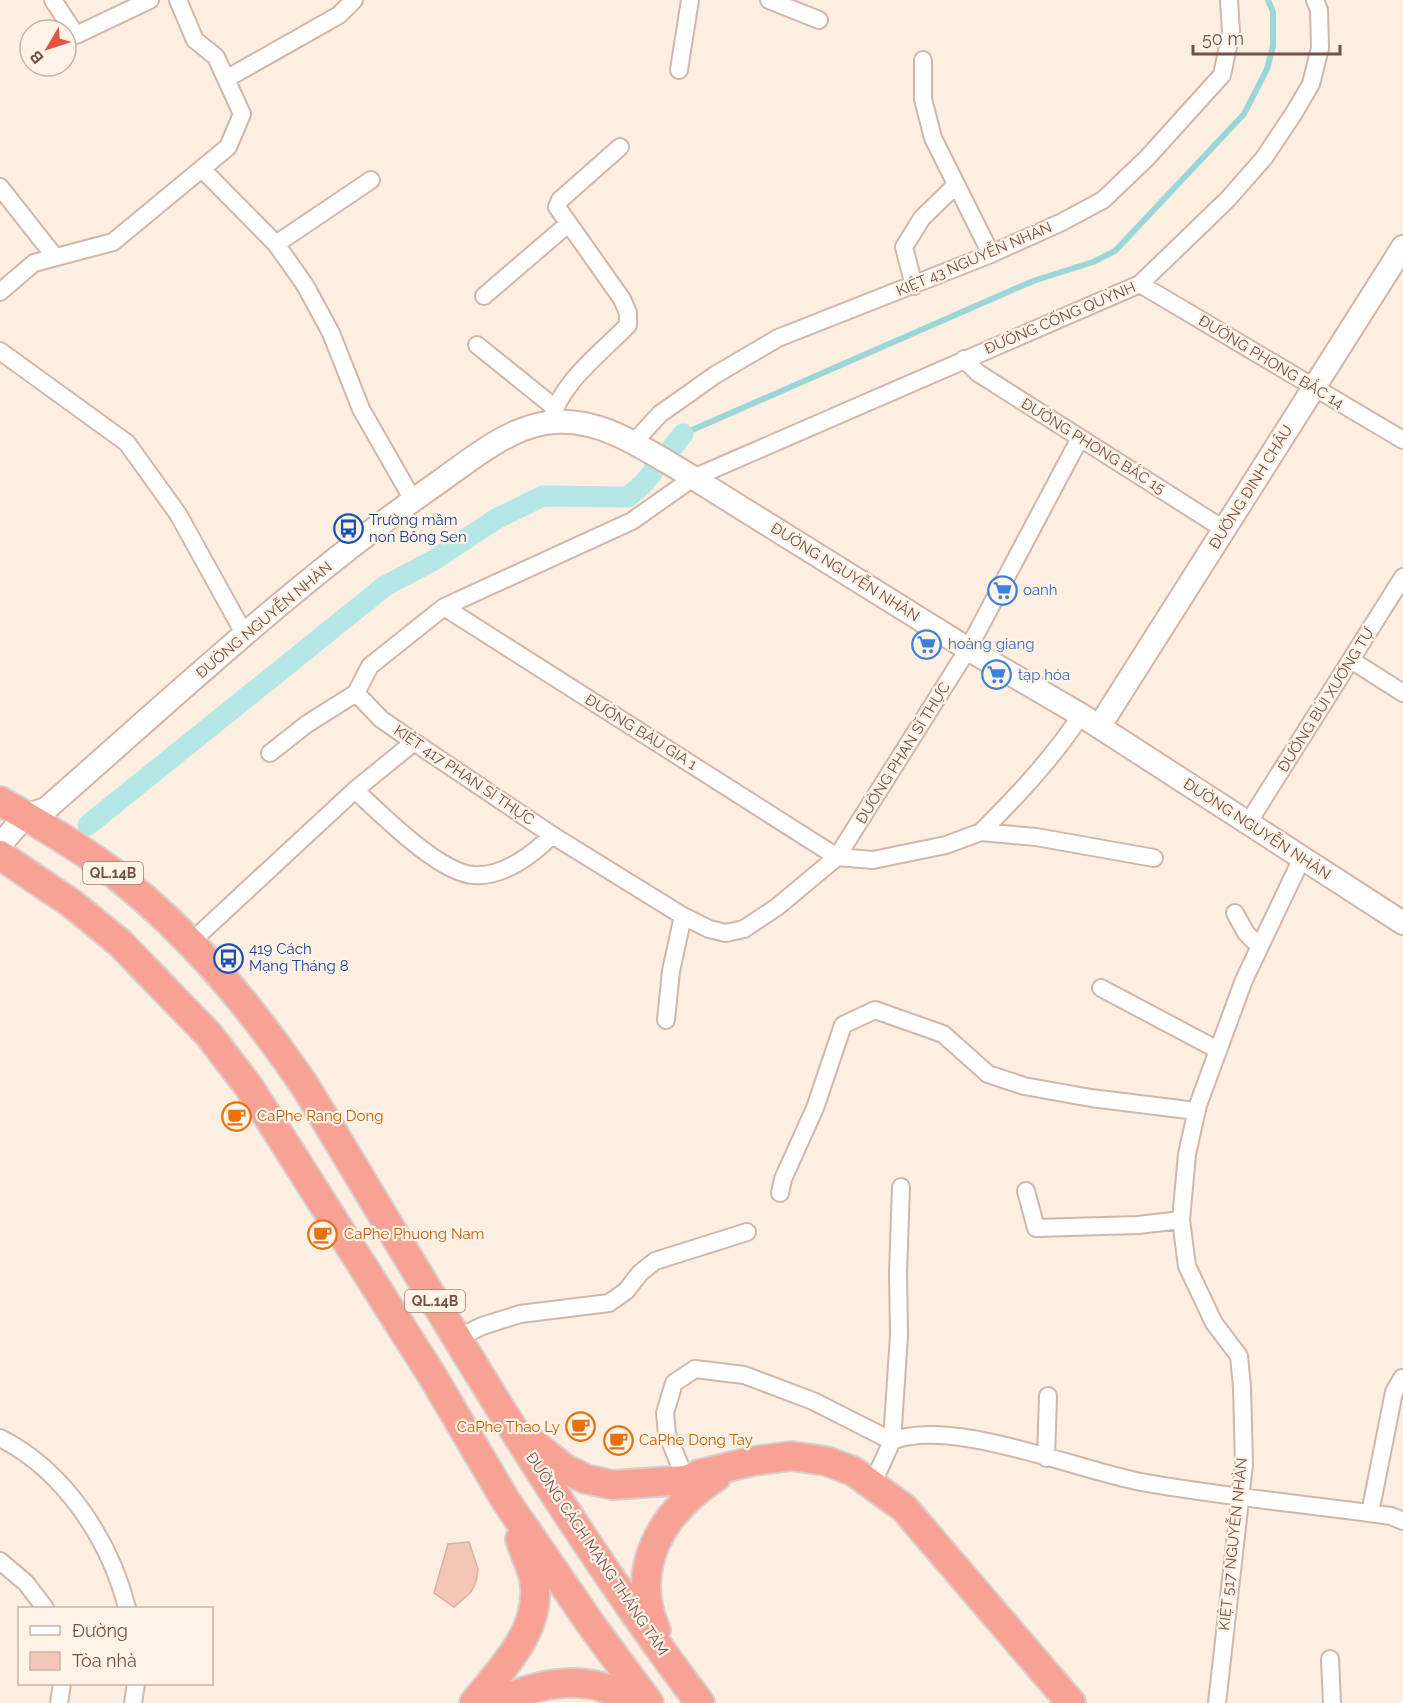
<svg xmlns="http://www.w3.org/2000/svg" width="1403" height="1703" viewBox="0 0 1403 1703" font-family="Raleway,sans-serif">
<style>
.lines{fill:none;stroke-linecap:round;stroke-linejoin:round}
.stream{stroke:#9bd7d8;stroke-width:6}
.canal{stroke:#b5e6e6;stroke-width:21}
.building{fill:#f2c7b8;stroke:#e5ab98;stroke-width:1.5}
.street-casing{stroke:#d0b6ab;stroke-width:20}
.secondary-casing{stroke:#d3b5a7;stroke-width:26}
.highway-casing{stroke:#d8cecb;stroke-width:32}
.street{stroke:#fff;stroke-width:16}
.secondary{stroke:#fff;stroke-width:22}
.highway{stroke:#f8a296;stroke-width:28}
.labels{text-anchor:middle;stroke-width:4.5;stroke-linejoin:round;paint-order:stroke}
.shield{fill:#fff2e7;stroke:#9e8177;stroke-width:1.5}
.shield-label{font-size:14px;font-weight:bold;fill:#745147}
.street-label{font-size:15px;fill:#745147;stroke:#fff2e7}
.transit-label{font-size:15px;fill:#164399;stroke:#fff2e7;text-anchor:start}
.shop-label{font-size:15px;fill:#366cbe;stroke:#fff2e7;text-anchor:start}
.food-label{font-size:15px;fill:#c56008;stroke:#fff2e7;text-anchor:start}
</style>
<rect width="100%" height="100%" fill="#fceee1"/>
<g class="lines">
<path class="stream" d="M 683,434 L 1033,281 L 1093,262 L 1115,251 L 1244,114 L 1267,69 L 1273,46 L 1273,12 L 1268,0"/>
<path class="canal" d="M 88,825 L 385,586 L 434,560 L 496,519 L 543,496 L 628,497 L 643,484 L 683,434"/>
</g>
<path class="building" d="M 469,1542 L 478,1569 L 476,1582 L 471,1592 L 454,1607 L 434,1593 L 448,1544 Z"/>
<g class="lines">
<defs>
<path id="street" d="M 53,0 L 76,35 L 150,0
M 769,0 L 819,20
M 923,60 L 923,99 L 933,138 L 991,254
M 679,70 L 690,0
M 226,79 L 339,15 L 354,0
M 203,170 L 276,244 L 305,285 L 331,333 L 361,409 L 413,500
M 0,187 L 55,257
M 276,244 L 371,180
M 1140,284 L 1403,440
M 914,286 L 904,247 L 922,218 L 956,185
M 0,292 L 34,263 L 113,242 L 228,147 L 242,114 L 216,57 L 195,40 L 178,0
M 484,296 L 568,224
M 477,345 L 554,407
M 0,351 L 127,443 L 178,514 L 245,635
M 964,359 L 978,373 L 1225,530
M 550,422 C 562,381 599,355 628,325 L 628,313 L 622,299 L 557,207 L 560,200 L 620,147
M 634,442 L 660,414 L 715,375 L 778,338 L 991,254 L 1062,222 L 1103,200 L 1147,158 L 1222,75 L 1231,32 L 1229,0
M 444,607 L 837,857 L 873,860 L 946,845 L 981,832 L 1036,837 L 1154,858
M 1351,660 L 1403,693
M 356,693 L 370,666 L 444,607 L 632,521 L 693,478 L 1140,284 L 1228,199 L 1264,158 L 1294,113 L 1311,84 L 1320,48 L 1319,10 L 1315,0
M 356,693 L 381,719 L 414,742 L 552,835 L 683,916 L 709,929 L 726,933 L 744,929 L 777,907 L 837,857 L 968,649 L 1080,438
M 270,753 L 307,724 L 356,693
M 355,790 C 381,814 438,872 473,875 C 502,878 534,854 552,835
M 1248,823 L 1403,577
M 981,832 C 1018,795 1052,759 1081,715
M 1235,913 L 1246,933 L 1259,946
M 191,942 L 355,790 L 414,742
M 1101,988 L 1218,1050
M 666,1020 L 671,971 L 683,916
M 1026,1191 L 1036,1228 L 1138,1225 L 1181,1220
M 780,1193 L 783,1179 L 815,1108 L 843,1025 L 875,1010 L 943,1034 L 988,1074 L 1024,1086 L 1091,1098 L 1196,1111
M 458,1338 L 482,1326 L 520,1314 L 609,1303 L 626,1291 L 640,1273 L 655,1261 L 747,1232
M 0,1438 C 64,1470 110,1540 127,1608
M 892,1441 C 951,1417 1077,1470 1141,1482 C 1224,1497 1308,1504 1391,1516 L 1403,1521
M 1046,1458 L 1048,1396
M 686,1480 L 667,1434 L 665,1413 L 674,1383 L 695,1369 L 744,1375 L 813,1401 L 892,1441
M 873,1483 L 892,1441 L 899,1335 L 898,1273 L 901,1187
M 1370,1513 L 1394,1392 L 1402,1378
M 0,1561 L 26,1583 L 45,1608
M 1330,1659 L 1332,1703
M 59,1703 L 62,1684
M 133,1703 L 136,1684
M 1217,1703 L 1244,1465 L 1242,1387 L 1239,1356 L 1214,1323 L 1187,1266 L 1181,1220 L 1187,1154 L 1198,1105 L 1244,980 L 1302,858"/>
<path id="secondary" d="M 1099,727 L 1403,247
M 0,845 L 25,816 L 46,809 C 174,697 299,579 439,482 C 470,460 507,429 546,423 C 595,415 638,445 679,469 L 968,649 L 1081,715 L 1403,923"/>
<path id="highway" d="M 0,801 C 39,824 80,847 116,875 C 192,935 251,1007 305,1086 C 431,1294 553,1508 700,1703
M 0,855 L 71,903 L 120,943 L 209,1035 L 249,1087 L 433,1377 L 506,1501 L 592,1626 L 649,1703
M 533,1443 L 565,1469 L 586,1479 L 613,1485 L 686,1480 L 700,1474 L 753,1461 L 791,1456 L 826,1461 L 853,1471 L 904,1508 L 1071,1703
M 656,1630 C 628,1568 663,1511 716,1477
M 474,1703 C 502,1668 543,1629 534,1579 C 531,1566 524,1552 520,1539
M 496,1703 C 541,1681 592,1672 634,1703"/>
</defs>
<use href="#street" class="street-casing"/>
<use href="#secondary" class="secondary-casing"/>
<use href="#highway" class="highway-casing"/>
<use href="#street" class="street"/>
<use href="#secondary" class="secondary"/>
<use href="#highway" class="highway"/>
</g>
<defs>
<symbol id="bus-ring" viewBox="-11 -11 22 22"><circle r="9.5" fill="#fff2e7" stroke="#1a4fb4" stroke-width="1.5"/><path d="M-5-6H5V4H4V6H2V4H-2V6H-4V4H-5ZM-3.5-4V0h7V-4ZM-3.5 1.2v1.5H-2V1.2ZM2 1.2v1.5H3.5V1.2Z" fill="#1a4fb4"/></symbol>
<symbol id="supermarket-ring" viewBox="-11 -11 22 22"><circle r="9.5" fill="#fff2e7" stroke="#3f7fe0" stroke-width="1.5"/><path d="M-6-5.5h2.5l.6 2H6L4.5 2H-2.5L-4.4-4H-6ZM-1.5 3.2a1.3 1.3 0 1 0 .1 0ZM3 3.2a1.3 1.3 0 1 0 .1 0Z" fill="#3f7fe0"/></symbol>
<symbol id="cafe-ring" viewBox="-11 -11 22 22"><circle r="9.5" fill="#fff2e7" stroke="#e8710a" stroke-width="1.5"/><path d="M-5.5-4.5H6V0H3Q3 3.5 0 3.5H-2.5Q-5.5 3.5-5.5 0ZM3-3.2v2h1.7v-2ZM-6 4.5H4V6H-6Z" fill="#e8710a"/></symbol>
</defs>
<g fill-rule="evenodd">
<use href="#bus-ring" x="332" y="512" width="33" height="33"/>
<use href="#supermarket-ring" x="986" y="574" width="33" height="33"/>
<use href="#supermarket-ring" x="910" y="628" width="33" height="33"/>
<use href="#supermarket-ring" x="980" y="658" width="33" height="33"/>
<use href="#bus-ring" x="212" y="942" width="33" height="33"/>
<use href="#cafe-ring" x="220" y="1100" width="33" height="33"/>
<use href="#cafe-ring" x="306" y="1218" width="33" height="33"/>
<use href="#cafe-ring" x="564" y="1410" width="33" height="33"/>
<use href="#cafe-ring" x="602" y="1424" width="33" height="33"/>
</g>
<g class="labels">
<g class="shield">
<rect x="83" y="862" width="60" height="22" rx="4.5"/>
<rect x="405" y="1290" width="60" height="22" rx="4.5"/>
</g>
<g class="shield-label">
<text x="113" y="878">QL.14B</text>
<text x="435" y="1306">QL.14B</text>
</g>
<g class="street-label">
<text transform="translate(974 259) rotate(-23)" y="5">KIỆT 43 NGUYỄN NHÀN</text>
<text transform="translate(1060 318) rotate(-23)" y="5">ĐƯỜNG CỐNG QUỲNH</text>
<text transform="translate(1271 362) rotate(31)" y="5">ĐƯỜNG PHONG BẮC 14</text>
<text transform="translate(1093 446) rotate(32)" y="5">ĐƯỜNG PHONG BẮC 15</text>
<text transform="translate(1251 487) rotate(-58)" y="5">ĐƯỜNG ĐINH CHÂU</text>
<text transform="translate(845 572) rotate(32)" y="5">ĐƯỜNG NGUYỄN NHÀN</text>
<text transform="translate(264 620) rotate(-40)" y="5">ĐƯỜNG NGUYỄN NHÀN</text>
<text transform="translate(1326 700) rotate(-58)" y="5">ĐƯỜNG BÙI XƯƠNG TỰ</text>
<text transform="translate(641 732) rotate(32)" y="5">ĐƯỜNG BÀU GIA 1</text>
<text transform="translate(903 753) rotate(-58)" y="5">ĐƯỜNG PHAN SĨ THỰC</text>
<text transform="translate(464 775) rotate(34)" y="5">KIỆT 417 PHAN SĨ THỰC</text>
<text transform="translate(1257 829) rotate(33)" y="5">ĐƯỜNG NGUYỄN NHÀN</text>
<text transform="translate(1233 1544) rotate(-84)" y="5">KIỆT 517 NGUYỄN NHÀN</text>
<text transform="translate(597 1554) rotate(56)" y="5">ĐƯỜNG CÁCH MẠNG THÁNG TÁM</text>
</g>
<g class="transit-label">
<text x="369" y="525">Trường mầm<tspan x="369" dy="17">non Bông Sen</tspan></text>
<text x="249" y="954">419 Cách<tspan x="249" dy="17">Mạng Tháng 8</tspan></text>
</g>
<g class="shop-label">
<text x="1023" y="595">oanh</text>
<text x="948" y="649">hoàng giang</text>
<text x="1018" y="680">tạp hóa</text>
</g>
<g class="food-label">
<text x="257" y="1121">CaPhe Rang Dong</text>
<text x="344" y="1239">CaPhe Phuong Nam</text>
<text x="560" y="1432" text-anchor="end">CaPhe Thao Ly</text>
<text x="639" y="1445">CaPhe Dong Tay</text>
</g>
</g>
<rect x="18" y="1607" width="195" height="78" fill="#fff2e7" stroke="#c7b2a7" stroke-width="1.5"/>
<rect x="30" y="1626" width="30" height="9" fill="#ffffff" stroke="#c7b2a7" stroke-width="1.5"/>
<text x="72" y="1637" font-size="18" fill="#745147">Đường</text>
<rect x="30" y="1652" width="30" height="18" fill="#f2c7b8" stroke="#c7b2a7" stroke-width="1.5"/>
<text x="72" y="1667" font-size="18" fill="#745147">Tòa nhà</text>
<g transform="translate(48 48) rotate(231)"><circle r="28" fill="#fff2e7" stroke="#c7b2a7" stroke-width="1.5"/>
<path d="M0-4.5L10 22L0 15L-10 22Z" fill="#e95143"/>
<text y="-9" font-size="16" font-weight="bold" text-anchor="middle" fill="#745147">B</text>
</g>
<path d="M1193 45v9h147v-9" fill="none" stroke="#745147" stroke-width="3"/>
<text x="1202" y="45" font-size="18" fill="#745147" stroke="#fff2e7" stroke-width="4.5" paint-order="stroke">50 m</text>
</svg>
